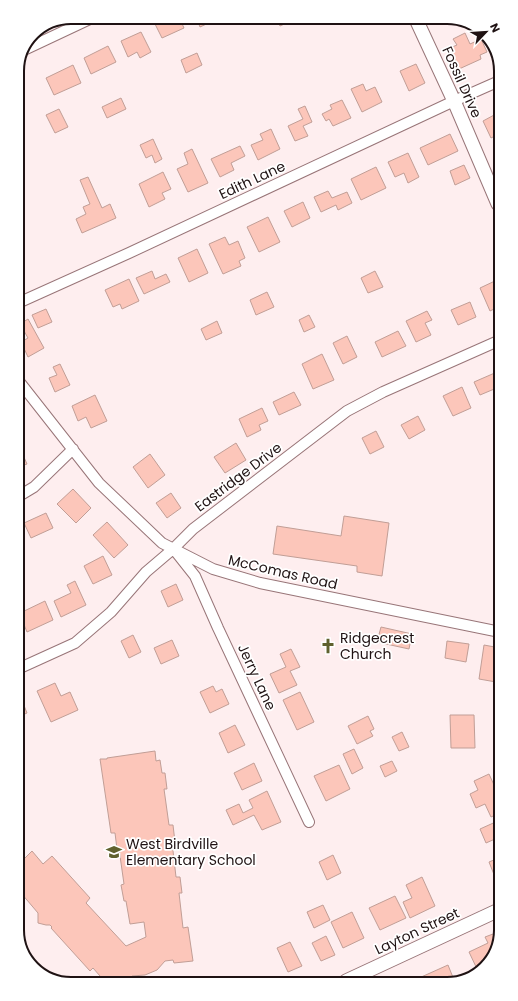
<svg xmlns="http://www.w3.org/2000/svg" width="518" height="1001" viewBox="0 0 518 1001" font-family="Poppins,sans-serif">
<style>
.building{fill:#fcc6ba;stroke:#c19e96}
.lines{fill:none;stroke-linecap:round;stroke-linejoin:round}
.minor-casing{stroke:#987578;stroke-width:12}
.tertiary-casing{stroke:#987578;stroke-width:15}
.minor{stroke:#fff;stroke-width:10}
.tertiary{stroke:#fff;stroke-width:13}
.labels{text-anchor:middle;stroke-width:3.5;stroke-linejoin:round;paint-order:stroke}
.street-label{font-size:14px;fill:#1f1213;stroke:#fff}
.poi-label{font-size:14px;fill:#1f1213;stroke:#fff;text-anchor:start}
.rim{fill:none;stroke:#1f1213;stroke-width:2}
</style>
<rect width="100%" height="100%" fill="#feeeef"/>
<path class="building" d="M 170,17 L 179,17 L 184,28 L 162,38 L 155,24 Z
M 196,17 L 214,17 L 215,20 L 200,27 Z
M 276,17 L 300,17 L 280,26 Z
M 141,32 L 151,52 L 140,58 L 137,52 L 128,57 L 121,41 Z
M 465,33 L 470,44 L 481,39 L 487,52 L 480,55 L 481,59 L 459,69 L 450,48 L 457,45 L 453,39 Z
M 108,46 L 116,62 L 91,74 L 84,58 Z
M 197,53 L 202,65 L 186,73 L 181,60 Z
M 416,64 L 425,83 L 409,91 L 400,71 Z
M 73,65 L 81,83 L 54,95 L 46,78 Z
M 363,84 L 366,91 L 375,87 L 382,102 L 362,112 L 351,89 Z
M 121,98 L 126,109 L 107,118 L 102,107 Z
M 342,100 L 351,118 L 333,126 L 329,119 L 326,121 L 322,114 L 332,109 L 330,105 Z
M 305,106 L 312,122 L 303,126 L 308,136 L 295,141 L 288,126 L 303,119 L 298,109 Z
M 59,109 L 68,127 L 55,133 L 46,115 Z
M 496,114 L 497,116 L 497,135 L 491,138 L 483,121 Z
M 271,129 L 280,149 L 258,160 L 251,145 L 263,140 L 260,134 Z
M 450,134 L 458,151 L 428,165 L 420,148 Z
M 153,139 L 162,159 L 155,163 L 152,155 L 146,158 L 140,145 Z
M 240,146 L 245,156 L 231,163 L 234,170 L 220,177 L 211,159 Z
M 192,149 L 208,183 L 188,192 L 177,169 L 188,164 L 184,153 Z
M 408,153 L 419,177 L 408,183 L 404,173 L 395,177 L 388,162 Z
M 464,165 L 470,178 L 455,185 L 450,171 Z
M 376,167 L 386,188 L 361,200 L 351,179 Z
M 163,172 L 171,189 L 162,193 L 165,199 L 149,207 L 139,184 Z
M 88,177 L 102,208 L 110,204 L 116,218 L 82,233 L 76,219 L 86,214 L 83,207 L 90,204 L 80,180 Z
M 328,191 L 332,198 L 347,192 L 352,203 L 338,210 L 336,205 L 321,212 L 314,197 Z
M 303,202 L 310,218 L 292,227 L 284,211 Z
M 268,217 L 280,242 L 259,252 L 247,227 Z
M 225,237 L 229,245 L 238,241 L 245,258 L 239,261 L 241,266 L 223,274 L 209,244 Z
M 197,249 L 208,273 L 189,282 L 178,258 Z
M 152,271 L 155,279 L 166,274 L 170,282 L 144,294 L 136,278 Z
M 375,271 L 383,287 L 368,293 L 361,278 Z
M 129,279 L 139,301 L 122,309 L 120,304 L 113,307 L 105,290 Z
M 497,280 L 498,307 L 490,311 L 480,288 Z
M 267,292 L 274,307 L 256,315 L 250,300 Z
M 470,302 L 476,317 L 458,325 L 451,310 Z
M 46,309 L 52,322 L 38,328 L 32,315 Z
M 427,311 L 432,320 L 425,323 L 431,335 L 416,342 L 406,321 Z
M 309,315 L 315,327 L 304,332 L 299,320 Z
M 28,319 L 44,348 L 28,357 L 21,342 L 28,338 L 20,324 Z
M 217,321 L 222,333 L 206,340 L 201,329 Z
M 398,331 L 406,346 L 382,357 L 375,342 Z
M 347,336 L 357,357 L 343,364 L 333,343 Z
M 322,354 L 334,380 L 313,389 L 302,364 Z
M 60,364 L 70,385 L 55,392 L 49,378 L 57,375 L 53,367 Z
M 497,372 L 498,375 L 499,387 L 480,395 L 474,382 Z
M 462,387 L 471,408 L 453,416 L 443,396 Z
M 294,392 L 301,405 L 279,415 L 273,402 Z
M 95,395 L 107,421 L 91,428 L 86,417 L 78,421 L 72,406 Z
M 262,408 L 268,421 L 259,425 L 261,430 L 247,437 L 239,419 Z
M 418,416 L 425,430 L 409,439 L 401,425 Z
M 376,431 L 384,447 L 370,454 L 362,438 Z
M 236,443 L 246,460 L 225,473 L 214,457 Z
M 19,446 L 27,464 L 19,467 Z
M 150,454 L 165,475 L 148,488 L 133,467 Z
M 73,489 L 91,508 L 76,523 L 57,504 Z
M 171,493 L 181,508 L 167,518 L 156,503 Z
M 46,513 L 53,528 L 31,538 L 24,523 Z
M 344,516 L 389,523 L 382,576 L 357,572 L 357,566 L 273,554 L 277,526 L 341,536 Z
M 107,522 L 128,545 L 114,558 L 93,535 Z
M 103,556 L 112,575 L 93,584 L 84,566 Z
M 75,581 L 86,605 L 61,617 L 54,601 L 71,593 L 67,585 Z
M 176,584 L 183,600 L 168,607 L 161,591 Z
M 45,601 L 53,620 L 27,632 L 20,615 L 20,613 Z
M 381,627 L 412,634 L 409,649 L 377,642 Z
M 133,635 L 141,652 L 129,658 L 121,641 Z
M 172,640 L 179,656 L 161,664 L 154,648 Z
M 447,641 L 469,644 L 466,662 L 445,658 Z
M 484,645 L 500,648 L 500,656 L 496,682 L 479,679 Z
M 291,649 L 300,667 L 290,671 L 297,685 L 279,693 L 270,674 L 286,667 L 280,654 Z
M 55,683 L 61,696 L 70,692 L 78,710 L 51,722 L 37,691 Z
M 213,686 L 216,692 L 222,689 L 229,704 L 210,713 L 200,692 Z
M 300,692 L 314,722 L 297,730 L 283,700 Z
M 21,698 L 27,713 L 20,716 L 20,699 Z
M 450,715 L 474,715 L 475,748 L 451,748 Z
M 368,716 L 374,729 L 370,731 L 373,736 L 357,744 L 348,726 Z
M 235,725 L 245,745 L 228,753 L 219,733 Z
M 402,732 L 409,747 L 399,751 L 392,737 Z
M 354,749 L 363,768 L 352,774 L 343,754 Z
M 155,751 L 156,761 L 160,760 L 162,773 L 165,773 L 167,789 L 164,789 L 169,825 L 173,825 L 175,842 L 172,842 L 176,877 L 180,877 L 182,893 L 179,893 L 183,928 L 188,927 L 193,961 L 174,963 L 173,960 L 165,961 L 157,970 L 145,975 L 132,976 L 126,983 L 127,983 L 100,984 L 96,980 L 100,976 L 93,968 L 90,971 L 51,928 L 52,927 L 50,925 L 46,925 L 38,923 L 38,913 L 21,893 L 21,862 L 32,851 L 43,864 L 52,856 L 90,898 L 86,903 L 126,946 L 146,937 L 144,922 L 130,924 L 126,901 L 124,901 L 121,885 L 124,884 L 119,849 L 117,849 L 115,833 L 111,833 L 100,759 L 107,759 L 107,758 Z
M 392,761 L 397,771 L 385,777 L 380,766 Z
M 254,763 L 262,781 L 242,790 L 234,773 Z
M 339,765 L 350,789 L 326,801 L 314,776 Z
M 489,774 L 500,798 L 500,813 L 491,817 L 485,804 L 476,808 L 470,794 L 478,790 L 474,781 Z
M 267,791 L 281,822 L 262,830 L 254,815 L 233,825 L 226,810 L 239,804 L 243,813 L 253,808 L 249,800 Z
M 500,820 L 501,845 L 498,846 L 495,839 L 486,843 L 480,829 Z
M 333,855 L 341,873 L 327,880 L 319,862 Z
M 501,857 L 501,874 L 495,877 L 489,862 Z
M 422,877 L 435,906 L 410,918 L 403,902 L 412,898 L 406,885 Z
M 395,896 L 406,918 L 380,930 L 369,908 Z
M 323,905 L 330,920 L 314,928 L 307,912 Z
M 352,912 L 364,938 L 343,948 L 331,922 Z
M 493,934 L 497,943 L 492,960 L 478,971 L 469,952 L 488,943 L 485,937 Z
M 326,936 L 335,955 L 321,961 L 312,943 Z
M 290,942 L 302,966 L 288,972 L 277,948 Z
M 448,965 L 454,980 L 420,980 L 419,978 Z"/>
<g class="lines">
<defs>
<path id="minor" d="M 26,49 L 94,17
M 18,303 L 129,253 L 454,101 L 497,82
M 18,380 L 99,483 L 162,543 L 213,569 L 260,583 L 500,632
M 19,496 L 34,487 L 73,449
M 176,552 L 195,576 L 218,628 L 309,822
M 20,668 L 75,643 L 111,612 L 146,572 L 173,549 L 193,529 L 347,411 L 383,392 L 498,341"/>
<path id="tertiary" d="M 415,17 L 454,101 L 498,204
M 346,981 L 501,909"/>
</defs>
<use href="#minor" class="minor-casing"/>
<use href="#tertiary" class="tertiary-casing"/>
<use href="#minor" class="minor"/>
<use href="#tertiary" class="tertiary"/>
</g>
<defs>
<symbol id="church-bare" viewBox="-9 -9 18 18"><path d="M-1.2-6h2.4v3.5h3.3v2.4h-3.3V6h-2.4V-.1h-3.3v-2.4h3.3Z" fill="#5f612e" stroke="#fff" stroke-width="2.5" paint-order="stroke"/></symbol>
<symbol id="school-bare" viewBox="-9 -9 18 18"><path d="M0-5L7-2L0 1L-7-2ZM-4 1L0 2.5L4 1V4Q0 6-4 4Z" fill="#5f612e" stroke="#fff" stroke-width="2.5" paint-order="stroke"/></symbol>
</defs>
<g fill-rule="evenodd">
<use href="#church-bare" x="317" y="635" width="22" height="22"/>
<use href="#school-bare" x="103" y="841" width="22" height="22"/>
</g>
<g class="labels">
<g class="street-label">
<text transform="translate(462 82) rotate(66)" y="5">Fossil Drive</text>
<text transform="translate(252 180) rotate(-25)" y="5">Edith Lane</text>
<text transform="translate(238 477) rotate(-37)" y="5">Eastridge Drive</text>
<text transform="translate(283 572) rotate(13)" y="5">McComas Road</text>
<text transform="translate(257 677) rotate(65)" y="5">Jerry Lane</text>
<text transform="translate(417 931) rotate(-25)" y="5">Layton Street</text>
</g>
<g class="poi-label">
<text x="340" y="643">Ridgecrest<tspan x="340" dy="16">Church</tspan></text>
<text x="126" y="849">West Birdville<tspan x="126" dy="16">Elementary School</tspan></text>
</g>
</g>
<path d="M0 0H518V1001H0ZM71 24H447A47 47 0 0 1 494 71V930A47 47 0 0 1 447 977H71A47 47 0 0 1 24 930V71A47 47 0 0 1 71 24Z" fill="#fff" fill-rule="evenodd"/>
<path class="rim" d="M71 24H447A47 47 0 0 1 494 71V930A47 47 0 0 1 447 977H71A47 47 0 0 1 24 930V71A47 47 0 0 1 71 24Z"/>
<g transform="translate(486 32) rotate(65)" stroke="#ffffff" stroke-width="3" paint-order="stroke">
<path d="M0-3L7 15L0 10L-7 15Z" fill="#1f1213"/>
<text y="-6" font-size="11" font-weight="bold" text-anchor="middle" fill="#1f1213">N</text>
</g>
</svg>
